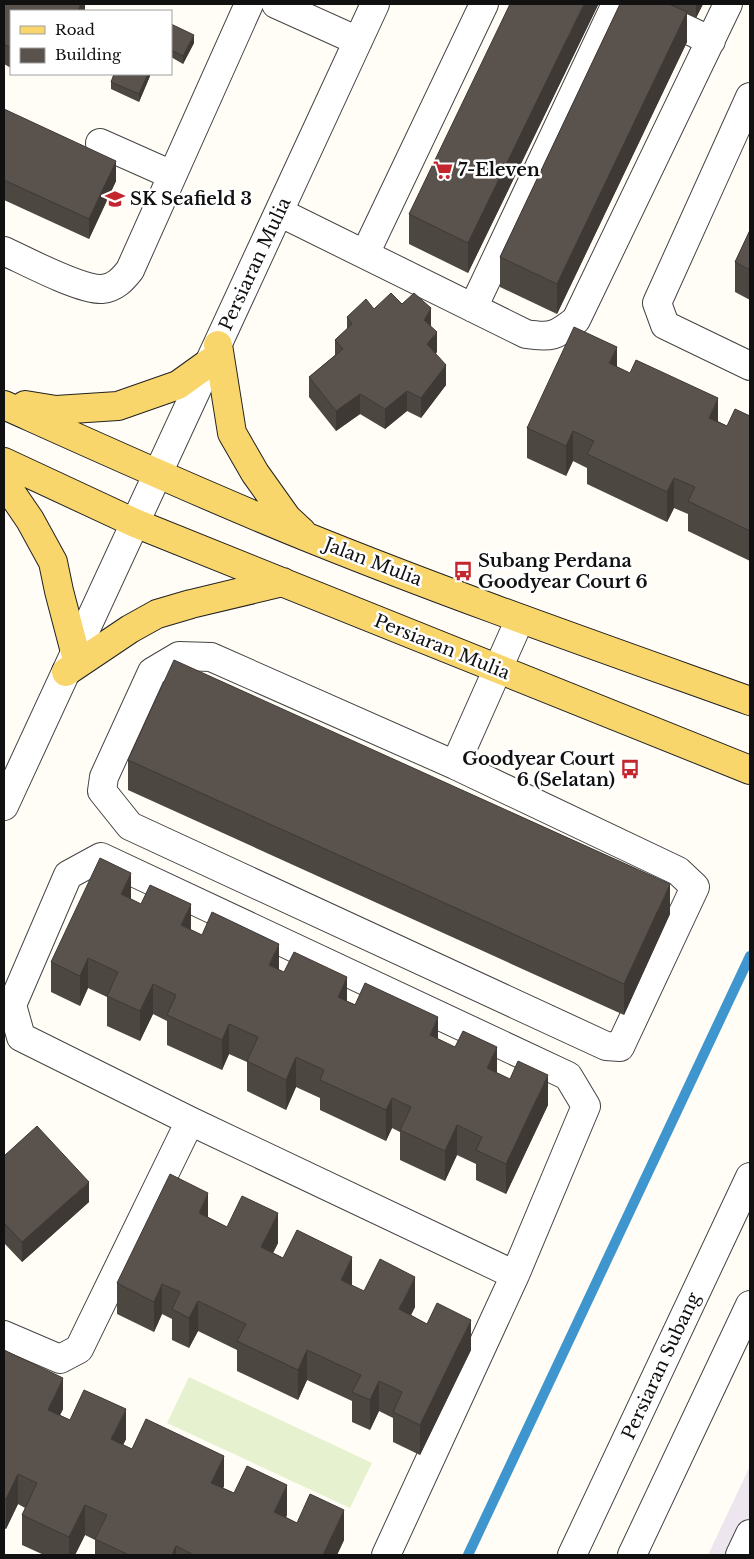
<svg xmlns="http://www.w3.org/2000/svg" width="754" height="1559" viewBox="0 0 754 1559" font-family="'Libre Baskerville',serif">
<style>
.industrial{fill:#eee6ef}
.pitch{fill:#e6f2cf}
.lines{fill:none;stroke-linecap:round;stroke-linejoin:round}
.stream{stroke:#3f96cf;stroke-width:10}
.minor-casing{stroke:#444;stroke-width:30}
.major-casing{stroke:#222;stroke-width:30}
.minor{stroke:#fff;stroke-width:28}
.major{stroke:#f9d66b;stroke-width:28}
.wall{fill:#4d4742}
.shaded-wall{fill:#3f3936}
.building{fill:#5a524d;stroke:#3f3936}
.labels{text-anchor:middle;stroke-width:5;stroke-linejoin:round;paint-order:stroke}
.poi-label{font-size:18px;font-weight:bold;fill:#111;stroke:#fff;text-anchor:start}
.street-label{font-size:18px;fill:#111;stroke:#fff}
</style>
<rect width="100%" height="100%" fill="#fffdf5"/>
<path class="industrial" d="M 750,1466 L 750,1555 L 708,1555 Z"/>
<path class="pitch" d="M 189,1377 L 372,1463 L 350,1508 L 167,1423 Z"/>
<g class="lines">
<path class="stream" d="M 468,1555 L 750,956"/>
<defs>
<path id="minor" d="M 276,4 L 358,41
M 653,13 L 711,41
M 750,97 L 657,303 L 665,325 L 750,366
M 100,143 L 172,175
M 279,212 L 526,334 C 551,338 556,336 576,320 L 728,4
M 4,251 C 26,261 80,290 102,289 C 115,288 123,279 130,270 L 249,4
M 365,254 L 484,4
M 473,308 L 616,4
M 179,656 L 211,657 L 455,765 L 678,871 L 695,887 L 620,1047 L 606,1046 L 130,826 L 102,791 L 104,777 L 152,672 Z
M 455,765 L 520,619
M 4,806 L 375,4
M 4,1335 L 60,1359 L 79,1349 L 190,1121
M 386,1555 L 515,1275 L 586,1106 L 568,1076 L 101,857 L 68,875 L 12,1005 L 21,1037 L 190,1121 L 515,1275
M 572,1555 L 750,1177
M 632,1555 L 750,1305
M 740,1555 L 750,1534"/>
<path id="major" d="M 218,345 L 232,433 L 255,473 L 287,518 L 302,532
M 4,405 C 104,450 205,496 307,537 C 453,596 602,648 750,701
M 25,405 L 56,410 L 118,406 L 178,385 L 210,362
M 4,462 L 135,523 L 750,770
M 4,482 L 30,520 L 53,562 L 59,591 L 75,652
M 66,672 L 130,629 L 157,614 L 191,604 L 283,582"/>
</defs>
<use href="#minor" class="minor-casing"/>
<use href="#major" class="major-casing"/>
<use href="#minor" class="minor"/>
<use href="#major" class="major"/>
</g>
<path class="wall" d="M 4,4 L 85,4 L 85,11 L 11,11 L 11,68 L 4,64 Z
M 598,4 L 598,5 L 468,273 L 409,244 L 409,214 Z
M 620,4 L 703,4 L 696,18 L 687,14 L 687,42 L 557,314 L 500,287 L 500,257 Z
M 171,24 L 194,43 L 183,64 L 171,57 Z
M 150,74 L 150,76 L 139,102 L 111,89 L 111,82 Z
M 4,109 L 116,181 L 89,239 L 4,200 Z
M 750,230 L 750,300 L 735,292 L 735,262 Z
M 402,304 L 431,326 L 437,352 L 435,354 L 446,385 L 421,418 L 407,411 L 385,429 L 360,414 L 336,431 L 309,397 L 309,377 L 335,355 L 335,340 L 347,329 L 347,317 L 374,309 Z
M 617,367 L 727,426 L 750,416 L 750,561 L 688,531 L 688,514 L 674,508 L 667,522 L 587,484 L 587,468 L 573,461 L 566,476 L 527,458 L 527,428 Z
M 128,760 L 670,914 L 624,1015 L 128,790 Z
M 131,899 L 191,930 L 347,1001 L 438,1039 L 497,1073 L 548,1105 L 506,1194 L 476,1180 L 476,1164 L 457,1155 L 445,1181 L 400,1160 L 400,1132 L 392,1128 L 386,1141 L 320,1110 L 320,1098 L 296,1087 L 286,1110 L 247,1091 L 247,1062 L 229,1054 L 222,1070 L 167,1045 L 167,1021 L 153,1014 L 140,1041 L 107,1026 L 107,997 L 88,988 L 80,1006 L 51,992 L 51,962 Z
M 4,1156 L 89,1202 L 22,1262 L 4,1243 Z
M 208,1217 L 227,1227 L 278,1243 L 273,1253 L 283,1258 L 364,1291 L 415,1307 L 411,1315 L 471,1350 L 420,1455 L 393,1442 L 393,1418 L 379,1411 L 370,1430 L 352,1422 L 352,1401 L 307,1380 L 298,1400 L 237,1371 L 237,1350 L 198,1331 L 189,1348 L 172,1340 L 172,1319 L 162,1314 L 154,1332 L 117,1314 L 117,1283 Z
M 4,1350 L 63,1409 L 60,1415 L 70,1420 L 126,1439 L 123,1445 L 132,1449 L 224,1486 L 223,1488 L 234,1493 L 287,1515 L 286,1517 L 297,1523 L 344,1540 L 337,1555 L 95,1555 L 95,1540 L 85,1535 L 75,1555 L 44,1555 L 22,1545 L 22,1515 L 25,1508 L 18,1504 L 6,1529 L 4,1528 Z"/>
<path class="shaded-wall" d="M 81,4 L 85,4 L 85,11 L 78,11 Z
M 584,4 L 598,4 L 598,5 L 468,273 L 468,243 Z
M 696,4 L 703,4 L 696,18 Z
M 687,12 L 687,42 L 557,314 L 557,284 Z
M 194,35 L 194,43 L 183,64 L 183,56 Z
M 148,74 L 150,74 L 150,76 L 139,102 L 139,94 Z
M 116,161 L 116,181 L 89,239 L 89,219 Z
M 431,308 L 431,328 L 424,320 Z
M 437,332 L 437,352 L 427,364 L 427,344 Z
M 617,347 L 617,377 L 609,363 Z
M 446,365 L 446,385 L 421,418 L 421,398 Z
M 407,391 L 407,411 L 385,429 L 385,409 Z
M 360,394 L 360,414 L 336,431 L 336,411 Z
M 718,398 L 718,428 L 709,418 Z
M 573,431 L 573,461 L 566,476 L 566,446 Z
M 674,478 L 674,508 L 667,522 L 667,492 Z
M 131,873 L 131,903 L 121,894 Z
M 670,884 L 670,914 L 624,1015 L 624,984 Z
M 191,904 L 191,934 L 181,925 Z
M 279,944 L 279,974 L 269,965 Z
M 88,958 L 88,988 L 80,1006 L 80,976 Z
M 347,977 L 347,1008 L 338,997 Z
M 153,984 L 153,1014 L 140,1041 L 140,1011 Z
M 438,1017 L 438,1047 L 430,1035 Z
M 229,1024 L 229,1054 L 222,1070 L 222,1040 Z
M 497,1047 L 497,1077 L 487,1068 Z
M 296,1057 L 296,1087 L 286,1110 L 286,1080 Z
M 548,1075 L 548,1105 L 506,1194 L 506,1164 Z
M 392,1098 L 392,1128 L 386,1141 L 386,1110 Z
M 457,1125 L 457,1155 L 445,1181 L 445,1151 Z
M 89,1182 L 89,1202 L 22,1262 L 22,1242 Z
M 208,1193 L 208,1223 L 199,1213 Z
M 278,1213 L 278,1243 L 261,1277 L 261,1247 Z
M 352,1257 L 352,1287 L 341,1280 Z
M 415,1277 L 415,1307 L 399,1339 L 399,1309 Z
M 162,1284 L 162,1314 L 154,1332 L 154,1302 Z
M 198,1301 L 198,1331 L 189,1348 L 189,1318 Z
M 471,1320 L 471,1350 L 420,1455 L 420,1425 Z
M 307,1350 L 307,1380 L 298,1400 L 298,1370 Z
M 63,1378 L 63,1409 L 48,1440 L 48,1410 Z
M 379,1381 L 379,1411 L 370,1430 L 370,1400 Z
M 126,1409 L 126,1439 L 111,1469 L 111,1439 Z
M 224,1456 L 224,1486 L 211,1513 L 211,1483 Z
M 18,1474 L 18,1504 L 6,1529 L 6,1499 Z
M 287,1485 L 287,1515 L 274,1542 L 274,1512 Z
M 85,1505 L 85,1535 L 75,1555 L 69,1555 L 69,1537 Z
M 344,1510 L 344,1540 L 337,1555 L 323,1555 Z
M 176,1546 L 176,1555 L 172,1555 Z"/>
<path class="building" d="M 4,4 L 81,4 L 78,11 L 11,11 L 11,48 L 4,44 Z
M 510,4 L 584,4 L 468,243 L 409,214 Z
M 620,4 L 669,4 L 687,12 L 557,284 L 500,257 Z
M 171,24 L 194,35 L 183,56 L 171,50 Z
M 114,74 L 148,74 L 139,94 L 111,82 Z
M 4,109 L 116,161 L 89,219 L 4,180 Z
M 750,230 L 750,270 L 735,262 Z
M 391,293 L 402,304 L 414,293 L 431,308 L 424,320 L 437,332 L 427,344 L 446,365 L 421,398 L 407,391 L 385,409 L 360,394 L 336,411 L 309,377 L 343,349 L 335,340 L 352,324 L 347,317 L 366,299 L 374,309 Z
M 574,327 L 617,347 L 609,363 L 630,373 L 636,360 L 718,398 L 709,418 L 727,426 L 735,409 L 750,416 L 750,531 L 688,501 L 695,487 L 674,478 L 667,492 L 587,454 L 594,441 L 573,431 L 566,446 L 527,428 Z
M 174,660 L 670,884 L 624,984 L 128,760 Z
M 100,858 L 131,873 L 121,894 L 141,904 L 150,885 L 191,904 L 181,925 L 202,935 L 212,912 L 279,944 L 269,965 L 284,972 L 294,952 L 347,977 L 338,997 L 355,1005 L 365,983 L 438,1017 L 430,1035 L 455,1047 L 463,1031 L 497,1047 L 487,1068 L 510,1079 L 518,1061 L 548,1075 L 506,1164 L 476,1150 L 482,1137 L 457,1125 L 445,1151 L 400,1130 L 411,1107 L 392,1098 L 386,1110 L 320,1080 L 324,1070 L 296,1057 L 286,1080 L 247,1061 L 258,1037 L 229,1024 L 222,1040 L 167,1015 L 176,995 L 153,984 L 140,1011 L 107,996 L 118,972 L 88,958 L 80,976 L 51,962 Z
M 37,1126 L 89,1182 L 22,1242 L 4,1223 L 4,1156 Z
M 170,1174 L 208,1193 L 199,1213 L 227,1227 L 242,1196 L 278,1213 L 261,1247 L 283,1258 L 297,1230 L 352,1257 L 341,1280 L 364,1291 L 380,1259 L 415,1277 L 399,1309 L 427,1324 L 437,1303 L 471,1320 L 420,1425 L 393,1412 L 402,1392 L 379,1381 L 370,1400 L 352,1392 L 361,1375 L 307,1350 L 298,1370 L 237,1341 L 246,1324 L 198,1301 L 189,1318 L 172,1309 L 180,1292 L 162,1284 L 154,1302 L 117,1283 Z
M 4,1350 L 63,1378 L 48,1410 L 70,1420 L 84,1390 L 126,1409 L 111,1439 L 132,1449 L 146,1419 L 224,1456 L 211,1483 L 234,1493 L 247,1466 L 287,1485 L 274,1512 L 297,1523 L 310,1494 L 344,1510 L 323,1555 L 194,1555 L 176,1546 L 172,1555 L 129,1555 L 95,1539 L 107,1515 L 85,1505 L 69,1537 L 22,1515 L 37,1483 L 18,1474 L 6,1499 L 4,1498 Z"/>
<defs>
<symbol id="supermarket-bare" viewBox="-9 -9 18 18"><path d="M-6-5.5h2.5l.6 2H6L4.5 2H-2.5L-4.4-4H-6ZM-1.5 3.2a1.3 1.3 0 1 0 .1 0ZM3 3.2a1.3 1.3 0 1 0 .1 0Z" fill="#c4262e" stroke="#fff" stroke-width="2.5" paint-order="stroke"/></symbol>
<symbol id="school-bare" viewBox="-9 -9 18 18"><path d="M0-5L7-2L0 1L-7-2ZM-4 1L0 2.5L4 1V4Q0 6-4 4Z" fill="#c4262e" stroke="#fff" stroke-width="2.5" paint-order="stroke"/></symbol>
<symbol id="bus-bare" viewBox="-9 -9 18 18"><path d="M-5-6H5V4H4V6H2V4H-2V6H-4V4H-5ZM-3.5-4V0h7V-4ZM-3.5 1.2v1.5H-2V1.2ZM2 1.2v1.5H3.5V1.2Z" fill="#c4262e" stroke="#fff" stroke-width="2.5" paint-order="stroke"/></symbol>
</defs>
<g fill-rule="evenodd">
<use href="#supermarket-bare" x="429" y="156" width="28" height="28"/>
<use href="#school-bare" x="101" y="185" width="28" height="28"/>
<use href="#bus-bare" x="449" y="557" width="28" height="28"/>
<use href="#bus-bare" x="616" y="755" width="28" height="28"/>
</g>
<g class="labels">
<g class="poi-label">
<text x="458" y="176">7-Eleven</text>
<text x="130" y="205">SK Seafield 3</text>
<text x="478" y="567">Subang Perdana<tspan x="478" dy="21">Goodyear Court 6</tspan></text>
<text x="615" y="765" text-anchor="end">Goodyear Court<tspan x="615" dy="21">6 (Selatan)</tspan></text>
</g>
<g class="street-label">
<text transform="translate(255 264) rotate(-65)" y="6">Persiaran Mulia</text>
<text transform="translate(373 562) rotate(21)" y="6">Jalan Mulia</text>
<text transform="translate(442 647) rotate(22)" y="6">Persiaran Mulia</text>
<text transform="translate(661 1366) rotate(-65)" y="6">Persiaran Subang</text>
</g>
</g>
<rect width="754" height="1559" fill="none" stroke="#111111" stroke-width="10"/>
<rect x="10" y="10" width="162" height="65" fill="#ffffff" stroke="#a0a0a0"/>
<rect x="20" y="26" width="25" height="8" fill="#f9d66b" stroke="#a0a0a0"/>
<text x="55" y="35" font-size="15" fill="#111111">Road</text>
<rect x="20" y="48" width="25" height="15" fill="#5a524d" stroke="#a0a0a0"/>
<text x="55" y="60" font-size="15" fill="#111111">Building</text>
</svg>
